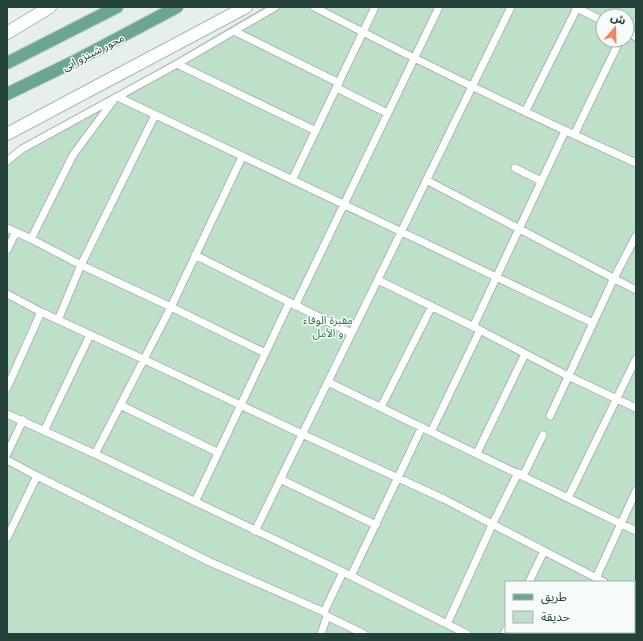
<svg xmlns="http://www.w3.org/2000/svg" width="643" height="641" viewBox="0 0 643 641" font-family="Inter,'Noto Sans Arabic',sans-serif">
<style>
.green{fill:#bfe0c8;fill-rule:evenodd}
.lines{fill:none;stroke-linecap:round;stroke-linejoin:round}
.lane-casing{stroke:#a8b8b2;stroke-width:9}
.secondary-casing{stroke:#a4bbb3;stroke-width:14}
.primary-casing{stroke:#c2cac8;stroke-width:14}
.lane{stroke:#fff;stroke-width:7}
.secondary{stroke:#fff;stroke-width:12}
.primary{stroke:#6aa596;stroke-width:12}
.labels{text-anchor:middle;stroke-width:3;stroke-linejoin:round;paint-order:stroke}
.street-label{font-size:11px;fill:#24423a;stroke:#f7fbf9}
.park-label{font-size:11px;fill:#2d7a4b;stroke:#f7fbf9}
</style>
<rect width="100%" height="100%" fill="#e6efeb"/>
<path class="green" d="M 264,7 L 636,7 L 636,634 L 7,634 L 7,159 ZM 603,16 L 627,16 L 627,40 L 603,40 ZM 506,582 L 634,582 L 634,632 L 506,632 Z"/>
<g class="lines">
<defs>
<path id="lane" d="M 314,7 C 420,62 527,114 636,163
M 575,7 L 603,21
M 234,31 L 339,83
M 627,32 L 636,37
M 177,64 L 316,131
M 337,88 L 387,113
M 118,97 L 593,323
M 525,112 L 577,8
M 574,135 L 620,40
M 7,161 L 22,149 L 177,64 L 275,7
M 515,168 L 541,181
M 292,180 L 375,7
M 426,180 L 636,290
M 7,228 L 31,239 L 81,265 L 171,307 L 265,353
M 31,239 L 73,155 L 113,101
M 7,250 L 16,232
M 195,255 L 351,333
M 378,280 L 480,330 L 568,376 L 636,408
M 7,294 L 41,312 L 143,359 L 302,434 L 444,499 L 604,582
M 295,306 L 439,7
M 58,320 L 81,265 L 155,115
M 473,327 L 565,131
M 328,382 L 636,531
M 7,388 L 41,312
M 120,405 L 217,452
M 381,407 L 432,306
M 7,414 L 95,454 L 343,572 L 467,634
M 550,416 L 614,278 L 636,236
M 44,431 L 90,335
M 431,432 L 480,330
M 477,453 L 525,354
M 7,454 L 23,420
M 95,454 L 171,307 L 242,157
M 7,460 L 37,476 L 7,538
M 37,476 L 210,562 L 324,612
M 523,476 L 543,435
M 280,479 L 376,525
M 568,498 L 636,359
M 195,502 L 289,303
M 255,531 L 511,7
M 351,576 L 422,427
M 596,578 L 636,491
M 529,582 L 544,551
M 634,596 L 636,597
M 327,616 L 364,634
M 447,624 L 493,523 L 518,473
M 321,634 L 327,616 L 324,612 L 343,572
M 504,634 L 506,630"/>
<path id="secondary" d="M 7,33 L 50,7
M 7,134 L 246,7"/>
<path id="primary" d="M 7,63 L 117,7
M 7,94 L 75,61 L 177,7"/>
</defs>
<use href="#lane" class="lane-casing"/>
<use href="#secondary" class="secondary-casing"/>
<use href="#primary" class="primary-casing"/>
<use href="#lane" class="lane"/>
<use href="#secondary" class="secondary"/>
<use href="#primary" class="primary"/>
</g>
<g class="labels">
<g class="street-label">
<text transform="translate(93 52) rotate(-27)" y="4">محور شينزو ابى</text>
</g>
<g class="park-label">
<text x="328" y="324">مقبرة الوفاء<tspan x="328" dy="13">و الأمل</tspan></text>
</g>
</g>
<rect width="643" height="641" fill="none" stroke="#24423a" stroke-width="16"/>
<rect x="505" y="581" width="130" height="52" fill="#f7fbf9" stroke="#a3b1ad"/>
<rect x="513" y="594" width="20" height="6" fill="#6aa596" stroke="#a3b1ad"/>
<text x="541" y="601" font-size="12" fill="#24423a">طريق</text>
<rect x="513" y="611" width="20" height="12" fill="#bfe0c8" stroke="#a3b1ad"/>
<text x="541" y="621" font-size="12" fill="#24423a">حديقة</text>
<g transform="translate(615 28) rotate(20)"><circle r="19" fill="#f7fbf9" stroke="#a3b1ad"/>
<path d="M0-3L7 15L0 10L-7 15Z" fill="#f4845f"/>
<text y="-6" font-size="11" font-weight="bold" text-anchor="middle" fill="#24423a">ش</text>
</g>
</svg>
